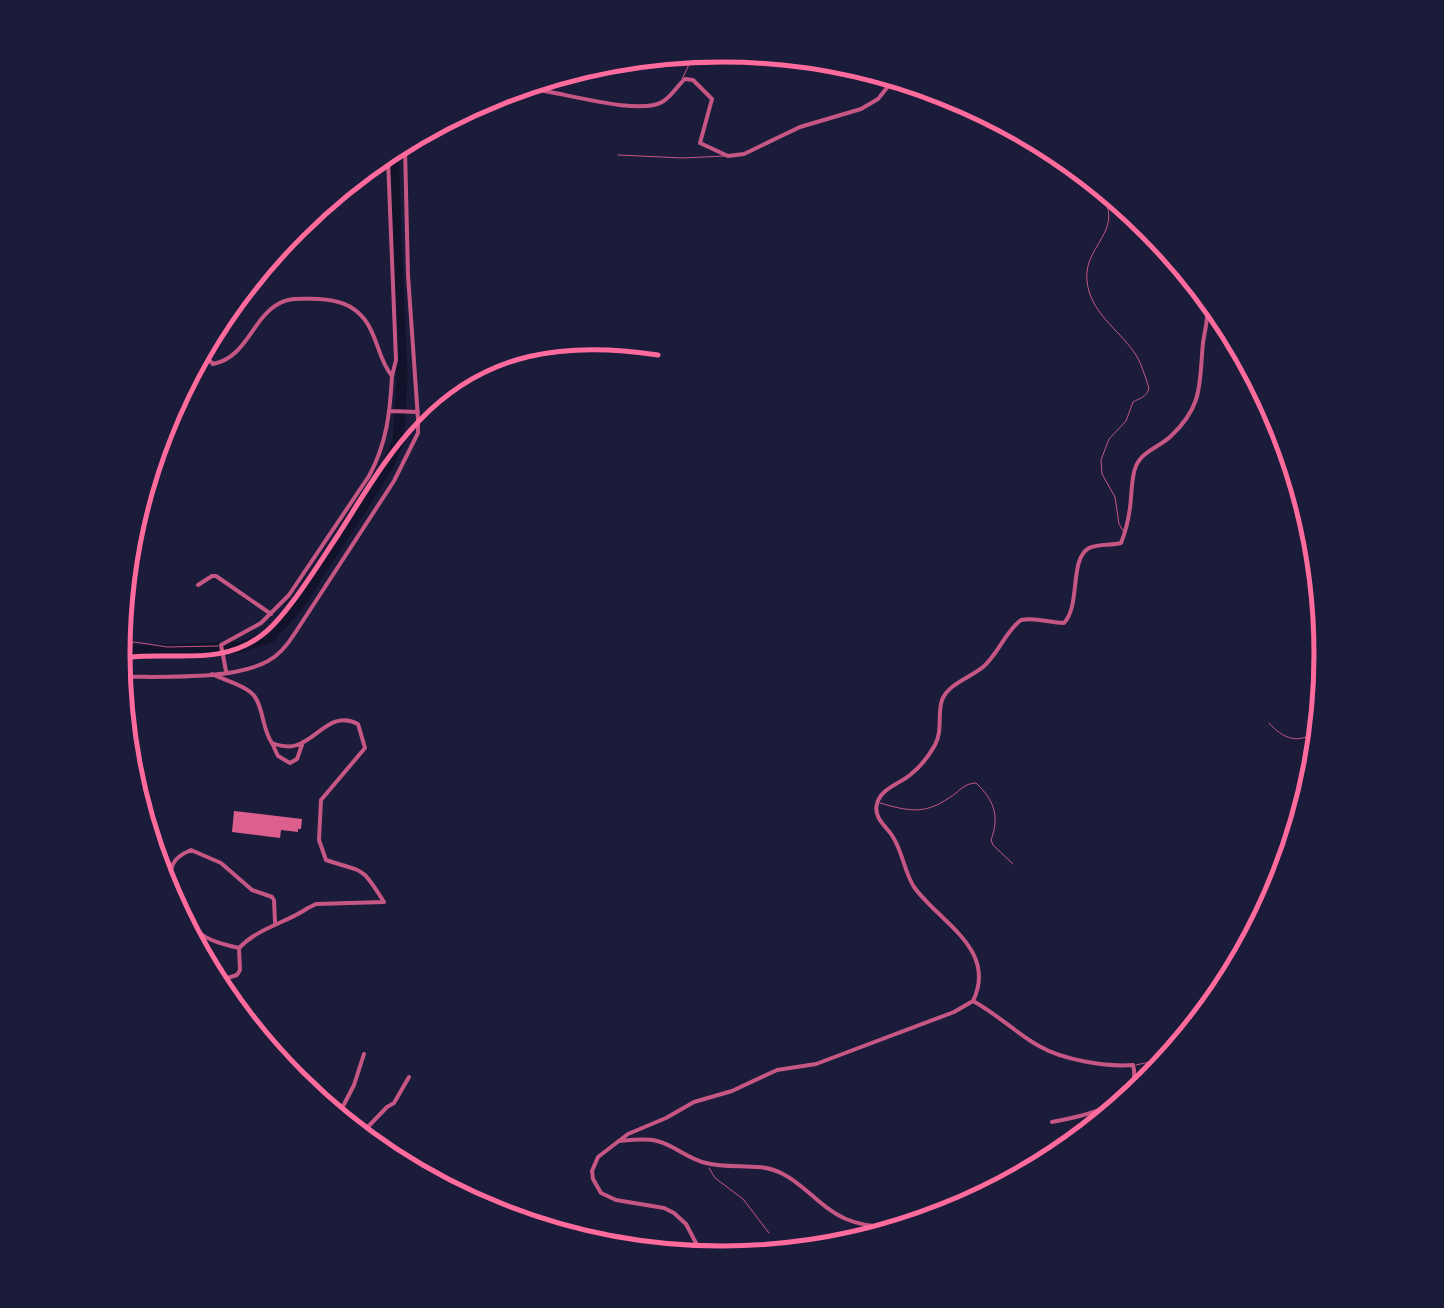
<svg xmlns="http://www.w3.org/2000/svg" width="1444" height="1308" viewBox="0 0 1444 1308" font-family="'Alegreya Sans',sans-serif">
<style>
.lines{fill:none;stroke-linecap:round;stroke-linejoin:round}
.river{stroke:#12122b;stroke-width:11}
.building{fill:#dd5f8e}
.service{stroke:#c65784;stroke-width:1}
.minor{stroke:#c65784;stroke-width:4}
.tertiary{stroke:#c65784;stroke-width:4}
.trunk{stroke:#ff6b9d;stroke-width:5}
.rim{fill:none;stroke:#ff6b9d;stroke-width:5}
</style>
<rect width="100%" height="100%" fill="#1b1b3a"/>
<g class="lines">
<path class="river" d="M 113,652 L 241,647 L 270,637 L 297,607 L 387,468 L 398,442 L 402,380 L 393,155"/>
</g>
<path class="building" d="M 234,811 L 302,819 L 301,829 L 298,829 L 298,832 L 281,830 L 280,838 L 232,832 Z"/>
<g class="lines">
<path class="service" d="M 678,54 L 688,61 L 688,67 L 682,79
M 618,155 L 683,158 L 725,156
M 1097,186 C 1130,231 1083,243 1087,281 C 1090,312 1117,328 1134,352 C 1141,362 1145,376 1149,388 C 1147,397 1140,398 1133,402 L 1126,421 L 1109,439 L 1101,460 L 1102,474 L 1115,497 L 1119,524 L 1124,532
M 115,646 L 135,642 L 167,647 L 218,646
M 1269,723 C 1283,739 1299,745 1316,731
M 880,803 C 908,811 924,815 949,798 C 959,792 964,783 976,783 C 994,800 1000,816 991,840 L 993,845 L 1013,864
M 1136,1065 L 1154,1061 C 1162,1047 1169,1040 1185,1036
M 709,1168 L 715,1178 L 743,1199 L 769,1233"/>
<path class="minor" d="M 538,82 L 544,91 C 571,95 640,115 662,102 C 671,97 677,86 685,79 L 693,80 L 712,99 L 700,143 L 728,156 L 744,154 L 800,127 L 861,109 L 878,99 L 894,79
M 388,159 L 396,360 L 392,376
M 204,355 L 213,364 C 247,358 252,317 280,303 C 291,297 306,299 318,299 C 337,300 353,304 365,320 C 378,337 378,359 392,376 C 390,412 387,443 369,476 L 289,595 L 261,623 L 221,645 L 226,671
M 390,411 L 418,412
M 198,585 L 212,576 L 216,576 L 271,614
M 212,674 C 224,680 248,686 255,697 C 264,710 262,729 272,743 C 280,746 289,748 297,745 C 318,738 332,710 358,724 L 365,748 L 321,800 L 319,840 L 326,860 C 365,873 361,865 384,902 L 316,904 L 308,908 C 286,923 258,928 239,948 L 240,970 L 237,975 L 221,980
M 118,677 C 159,676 232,681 268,661 C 280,655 288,644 295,633 L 394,481 L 418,433 L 418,419 L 408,275 L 405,148
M 272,743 L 278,756 L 290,763 L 297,759 L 303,742
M 239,948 C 226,945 212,942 201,934 C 184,922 163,886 173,864 C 176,857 184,853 191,850 L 221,863 L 252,890 L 272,897 L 274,900 L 275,922
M 973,1001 C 997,1014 1016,1033 1039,1046 C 1063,1060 1106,1067 1133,1065 C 1144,1105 1080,1117 1052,1122
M 338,1116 L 354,1085 L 364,1054
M 363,1132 L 387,1107 L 394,1103 L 409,1077
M 619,1141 C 631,1140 645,1138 657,1141 C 674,1145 688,1159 706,1163 C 732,1170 759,1161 783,1174 C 805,1185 822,1209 846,1219 C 883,1235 931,1222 967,1209
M 400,1157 L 400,1156"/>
<path class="tertiary" d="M 1167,244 L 1163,251 L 1163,259 L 1192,283
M 705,1260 L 686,1224 L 674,1213 L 664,1208 L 616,1200 L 601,1193 L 593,1179 L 592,1171 L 598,1157 L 628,1134 L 666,1118 L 694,1102 L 732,1091 L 777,1070 L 816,1064 L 954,1012 L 973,1001 C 998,949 939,922 914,887 C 904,871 903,853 893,837 C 887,827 873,818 877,804 C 880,789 899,784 910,775 C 920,767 929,756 935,745 C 943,730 937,716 942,700 C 948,684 971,677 983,667 C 999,653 1005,632 1021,620 C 1037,617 1049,623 1064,623 C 1081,605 1069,559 1089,548 C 1099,543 1111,546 1121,543 C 1127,528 1130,513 1131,497 C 1132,487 1132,475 1136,466 C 1142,451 1160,447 1171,436 C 1204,405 1199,383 1203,343 C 1205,329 1209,317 1206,304"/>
<path class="trunk" d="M 114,660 C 163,648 217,670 262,635 C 286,617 318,565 336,538 C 362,498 386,455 419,421 C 486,351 566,341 658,355"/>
</g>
<path d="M0 0H1444V1308H0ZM130 654a592 592 0 1 1 1184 0a592 592 0 1 1-1184 0Z" fill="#1b1b3a" fill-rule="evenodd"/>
<path class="rim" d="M130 654a592 592 0 1 1 1184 0a592 592 0 1 1-1184 0Z"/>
</svg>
